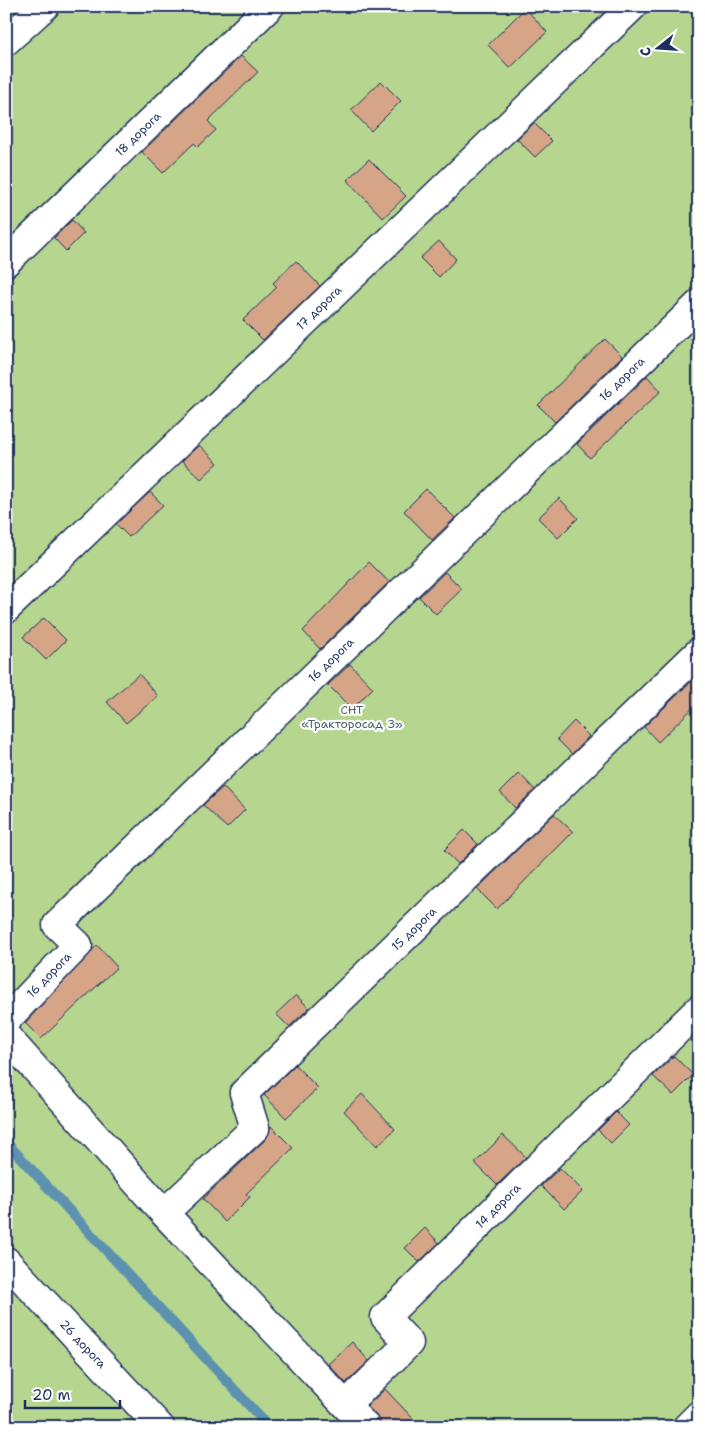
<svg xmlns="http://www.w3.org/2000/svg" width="705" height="1433" viewBox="0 0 705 1433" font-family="'Shantell Sans',sans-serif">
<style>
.green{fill:#b6d68f;stroke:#688276}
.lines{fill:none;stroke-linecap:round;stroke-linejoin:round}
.stream{stroke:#5c92af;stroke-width:10}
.building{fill:#d6a588;stroke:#1b2f5e}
.minor-casing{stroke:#1b2f5e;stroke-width:31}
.minor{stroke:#fff;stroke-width:28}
.labels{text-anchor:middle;stroke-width:4.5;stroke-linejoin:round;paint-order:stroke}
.street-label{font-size:12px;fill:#1b2f5e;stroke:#fff}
.park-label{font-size:12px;fill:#4a616d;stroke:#fff}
</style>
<rect width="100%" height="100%" fill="#fff"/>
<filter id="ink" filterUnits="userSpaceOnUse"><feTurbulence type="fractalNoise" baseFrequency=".02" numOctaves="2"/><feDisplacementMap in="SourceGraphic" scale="10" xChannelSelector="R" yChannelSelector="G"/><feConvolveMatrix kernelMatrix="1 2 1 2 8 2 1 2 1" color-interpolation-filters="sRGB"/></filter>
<g filter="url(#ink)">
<path class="green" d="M 6,6 L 699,6 L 699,1427 L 6,1427 Z"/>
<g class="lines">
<path class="stream" d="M 6,1142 L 269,1427"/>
</g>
<path class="building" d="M 525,8 L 547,32 L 510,68 L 488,45 Z
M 241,56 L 258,72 L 208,121 L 216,130 L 198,147 L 194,143 L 163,173 L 142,152 Z
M 381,81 L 401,101 L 371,131 L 351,110 Z
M 534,123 L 552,141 L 535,157 L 517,139 Z
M 369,159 L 406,196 L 383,218 L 347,180 Z
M 72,220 L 84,233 L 66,251 L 54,238 Z
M 439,241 L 456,259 L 439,277 L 420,258 Z
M 296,261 L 320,286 L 263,340 L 243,320 L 277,287 L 273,283 Z
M 605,339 L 622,356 L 555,422 L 538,405 Z
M 647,376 L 661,391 L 590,458 L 577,444 Z
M 199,445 L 218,463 L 201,479 L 182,461 Z
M 426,489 L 455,518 L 432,540 L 404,511 Z
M 150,492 L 163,505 L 129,537 L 116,524 Z
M 559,498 L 578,518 L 558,538 L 538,518 Z
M 369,562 L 389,582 L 320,649 L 303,631 Z
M 445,572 L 462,589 L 436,614 L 419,597 Z
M 44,618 L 66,640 L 46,660 L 23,637 Z
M 350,664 L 373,688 L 352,709 L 328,685 Z
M 139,674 L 158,696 L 126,723 L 107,702 Z
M 699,674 L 699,702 L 658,742 L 644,727 Z
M 574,721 L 589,736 L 572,754 L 557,739 Z
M 519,773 L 535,790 L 515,808 L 500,792 Z
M 223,787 L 245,810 L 227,828 L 203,805 Z
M 554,814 L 573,832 L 497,909 L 477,889 Z
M 464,830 L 478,844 L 458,864 L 444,850 Z
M 97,945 L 117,967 L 41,1039 L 25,1023 Z
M 296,995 L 309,1008 L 289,1027 L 276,1014 Z
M 674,1056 L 693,1075 L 673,1095 L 653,1076 Z
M 295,1065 L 318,1088 L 286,1118 L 264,1095 Z
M 362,1094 L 395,1129 L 377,1146 L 344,1111 Z
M 616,1112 L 629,1125 L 611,1143 L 598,1130 Z
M 271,1126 L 293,1148 L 246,1194 L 250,1197 L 225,1222 L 203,1199 L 266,1139 Z
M 503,1135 L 526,1157 L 497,1185 L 475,1163 Z
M 560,1168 L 583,1191 L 564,1209 L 541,1186 Z
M 425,1228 L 439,1243 L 419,1262 L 405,1248 Z
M 352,1342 L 369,1361 L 346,1383 L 328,1364 Z
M 385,1389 L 421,1427 L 384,1427 L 367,1406 Z"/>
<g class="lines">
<defs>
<path id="minor" d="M 6,41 L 45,6
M 6,262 L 270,6
M 6,609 L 633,6
M 6,1020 L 78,945 L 57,925 L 699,304
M 6,1036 L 164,1213 L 366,1427
M 164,1213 L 255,1128 L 244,1093 L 699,652
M 6,1261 L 160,1427
M 346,1405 L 409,1343 L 385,1317 L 699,1009
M 687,1427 L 699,1415"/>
</defs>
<use href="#minor" class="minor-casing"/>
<use href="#minor" class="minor"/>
</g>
</g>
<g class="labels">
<g class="street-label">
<text transform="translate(138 134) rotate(-44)" y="4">18 дорога</text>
<text transform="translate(319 308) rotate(-44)" y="4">17 дорога</text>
<text transform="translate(622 379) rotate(-44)" y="4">16 дорога</text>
<text transform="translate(331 660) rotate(-44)" y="4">16 дорога</text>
<text transform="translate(414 929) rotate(-44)" y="4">15 дорога</text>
<text transform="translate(49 975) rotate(-46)" y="4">16 дорога</text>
<text transform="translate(498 1206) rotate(-45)" y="4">14 дорога</text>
<text transform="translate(83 1344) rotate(47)" y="4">26 дорога</text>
</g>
<g class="park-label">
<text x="352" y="714">СНТ<tspan x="352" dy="14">«Тракторосад 3»</tspan></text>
</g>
</g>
<rect width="705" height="1433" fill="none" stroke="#fff" stroke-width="25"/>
<rect x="12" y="12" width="680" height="1408" fill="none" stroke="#1b2f5e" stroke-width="2" filter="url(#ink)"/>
<g transform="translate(658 48) rotate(253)" stroke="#ffffff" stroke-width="4" paint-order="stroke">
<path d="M0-4L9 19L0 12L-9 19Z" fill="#1b2f5e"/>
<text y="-8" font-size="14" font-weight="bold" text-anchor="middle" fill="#1b2f5e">С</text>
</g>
<path d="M25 1400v8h95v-8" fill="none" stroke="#1b2f5e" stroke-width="2.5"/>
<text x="32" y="1400" font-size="15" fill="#1b2f5e" stroke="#ffffff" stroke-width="4" paint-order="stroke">20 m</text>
</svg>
